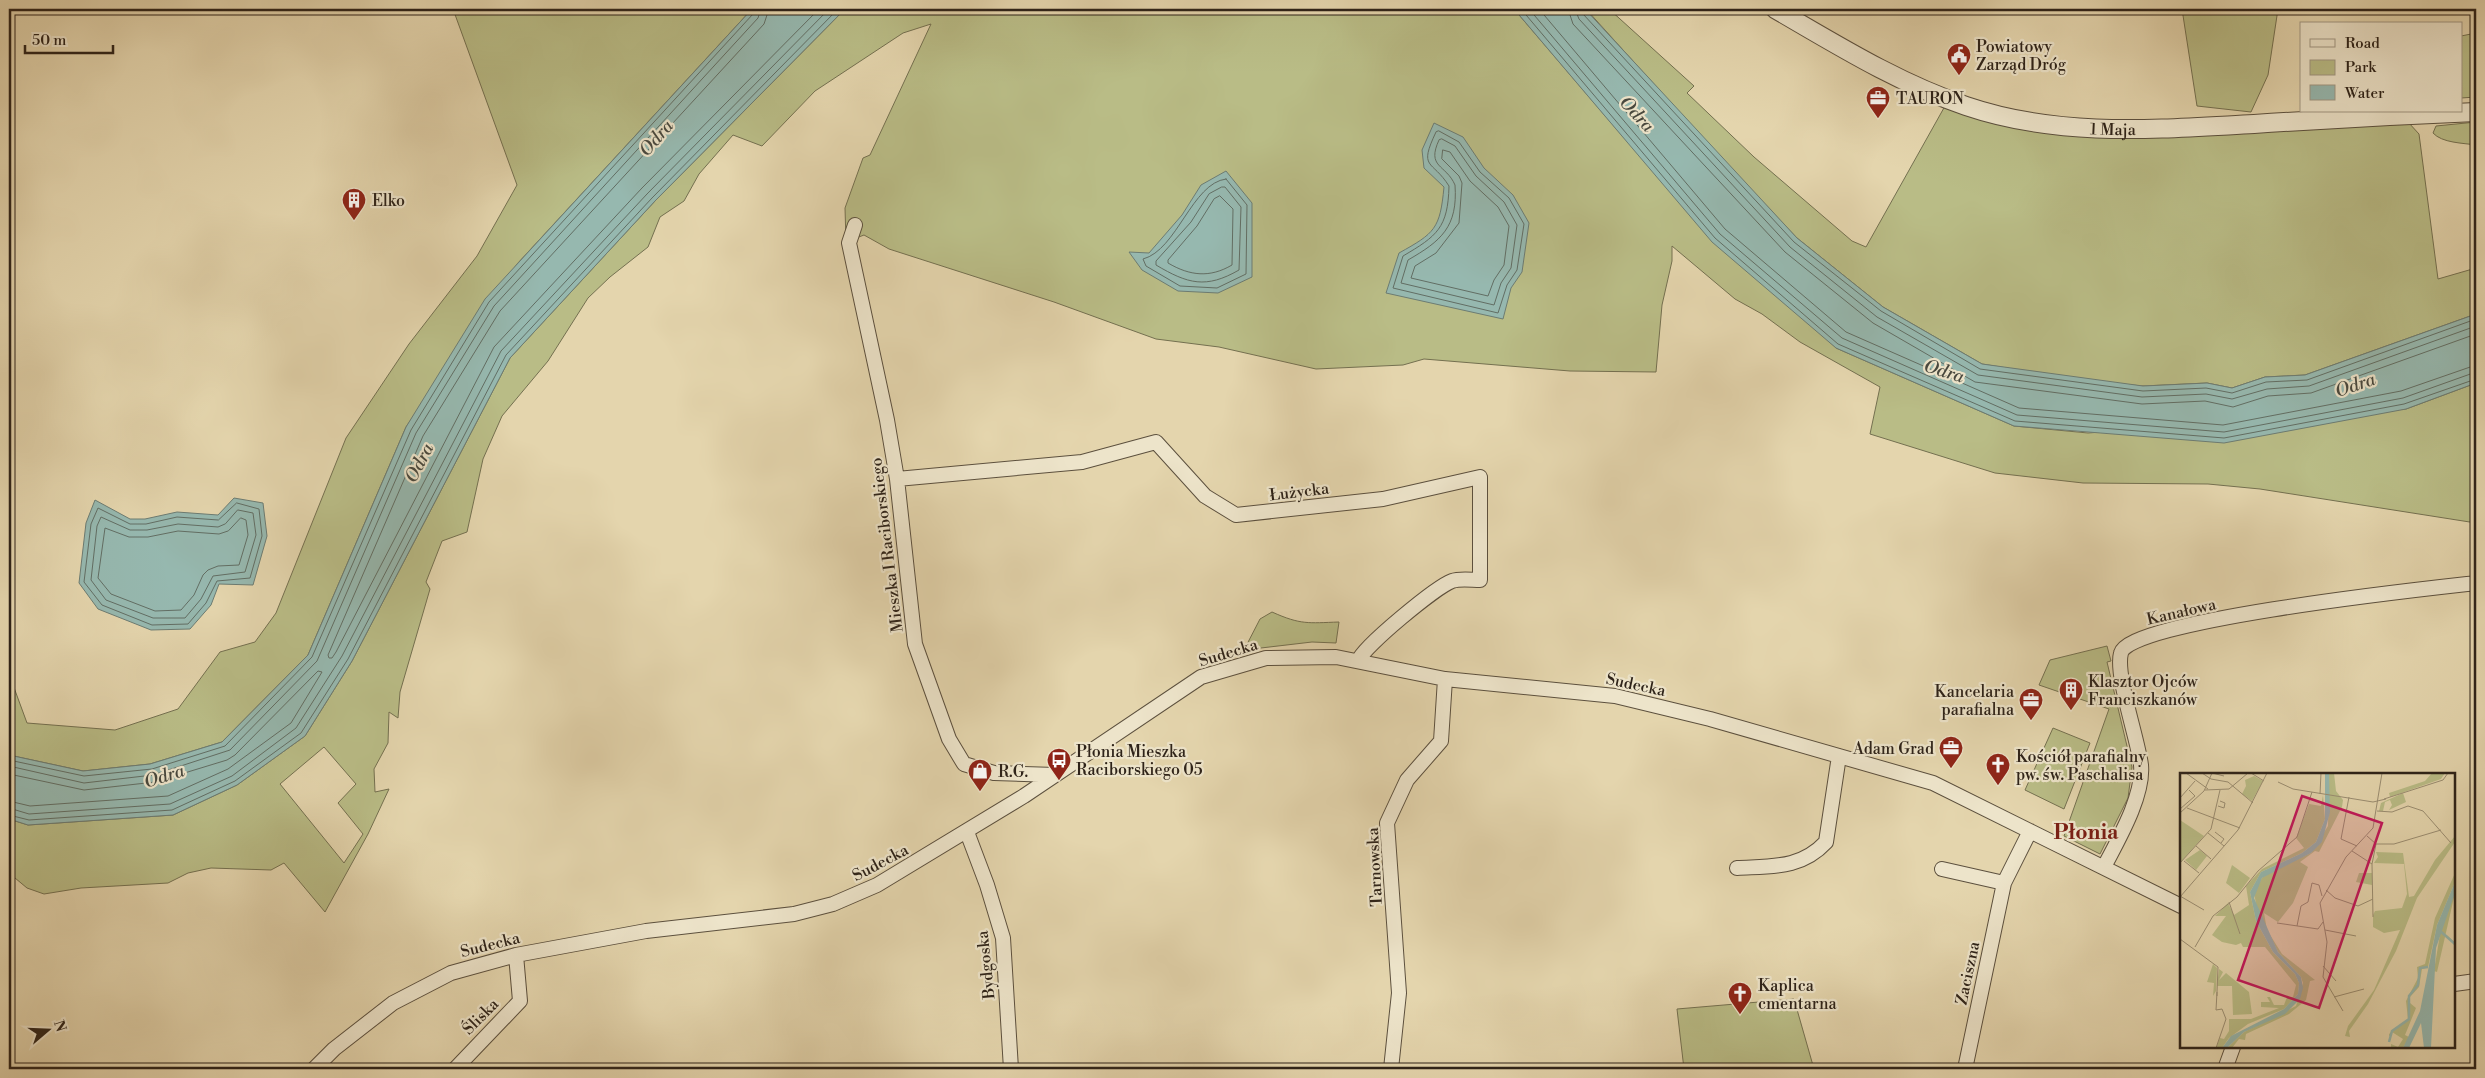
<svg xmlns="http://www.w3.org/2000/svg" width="2485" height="1078" viewBox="0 0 2485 1078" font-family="'Libre Bodoni',serif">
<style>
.green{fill:#b9bc86;stroke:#747050;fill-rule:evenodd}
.water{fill:#96b8af;stroke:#6c7c73}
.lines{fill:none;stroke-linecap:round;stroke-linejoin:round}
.shore{stroke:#626e64;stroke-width:1}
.minor-casing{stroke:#5c503e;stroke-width:16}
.tertiary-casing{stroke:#5c503e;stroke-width:20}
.minor{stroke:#ede4ca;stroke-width:14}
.tertiary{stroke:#ede4ca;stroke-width:18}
.labels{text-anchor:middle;stroke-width:4.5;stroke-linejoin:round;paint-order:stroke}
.poi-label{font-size:16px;fill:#2e2319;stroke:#ede4ca;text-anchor:start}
.street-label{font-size:16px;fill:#2e2319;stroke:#ede4ca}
.water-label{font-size:18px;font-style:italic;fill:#48483e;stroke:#ede4ca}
.district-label{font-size:21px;font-weight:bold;fill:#7a1f14;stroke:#ede4ca}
.inset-river{fill:none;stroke:#96b8af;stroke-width:2.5}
.inset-road{fill:none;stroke:#9b8e72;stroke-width:1}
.view{fill:#c2185b;fill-opacity:0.15;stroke:#c2185b;stroke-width:2.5}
.inset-edge{fill:none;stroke:#2e2319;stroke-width:2.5}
</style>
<rect width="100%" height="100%" fill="#e4d5ad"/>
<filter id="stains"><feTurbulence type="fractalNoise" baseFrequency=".004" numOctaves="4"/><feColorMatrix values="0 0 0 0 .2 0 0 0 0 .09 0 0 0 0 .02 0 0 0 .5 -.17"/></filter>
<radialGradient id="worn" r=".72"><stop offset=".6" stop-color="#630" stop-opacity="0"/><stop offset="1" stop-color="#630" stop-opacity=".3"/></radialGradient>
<path class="green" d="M 453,9 L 752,9 L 517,264 L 406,427 L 308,655 L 222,742 L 150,764 L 83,771 L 9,755 L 9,674 L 27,723 L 115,730 L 178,709 L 220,652 L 255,642 L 276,613 L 346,438 L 409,344 L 477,256 L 517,185 Z
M 845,9 L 1514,9 L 1625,139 L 1836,348 L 2014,426 L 2088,433 L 2406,409 L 2476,383 L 2476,523 L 2260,489 L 2208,484 L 2083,483 L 1995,473 L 1870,434 L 1880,387 L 1800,342 L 1762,314 L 1735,299 L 1672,246 L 1672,261 L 1662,305 L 1656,372 L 1570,371 L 1424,359 L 1403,365 L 1316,369 L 1219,347 L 1156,339 L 1054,302 L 889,249 L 864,235 L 846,242 L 845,208 L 863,158 L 870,155 L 931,24 L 903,33 L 815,91 L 762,146 L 733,135 L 699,174 L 684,201 L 660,217 L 648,247 L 610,277 L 588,298 L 548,361 L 502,416 L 483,459 L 467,532 L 442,541 L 426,582 L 430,589 L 400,692 L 398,718 L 389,712 L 388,743 L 374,769 L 375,792 L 389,789 L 368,834 L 325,912 L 284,863 L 271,870 L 211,868 L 188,873 L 168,883 L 81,888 L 44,894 L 27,888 L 9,873 L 9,819 L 28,825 L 173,815 L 237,785 L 305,736 L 352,661 L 510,358 L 655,201 ZM 324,747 L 356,784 L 338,803 L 363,834 L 344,863 L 280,784 Z
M 1586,9 L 1609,9 L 1694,86 L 1687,93 L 1754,157 L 1852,241 L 1866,247 L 1945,106 L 2078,135 L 2408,122 L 2419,134 L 2438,279 L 2476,268 L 2476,314 L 2305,375 L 2265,377 L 2232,388 L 2207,383 L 2143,386 L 2088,381 L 1982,364 L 1883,307 L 1797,238 L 1727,165 Z
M 2182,9 L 2278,9 L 2268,75 L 2251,112 L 2197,106 Z
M 2476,33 L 2476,97 L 2461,98 L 2461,36 Z
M 2476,122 L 2476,145 C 2463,143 2442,143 2433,133 L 2436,126 Z
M 1272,612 C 1301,625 1308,623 1339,622 L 1336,643 L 1312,642 L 1244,650 L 1260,619 Z
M 2107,646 L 2111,661 L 2107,662 L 2132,767 L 2128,798 L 2100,854 L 2064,836 L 2109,709 L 2039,685 L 2050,660 Z
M 2053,728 L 2090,743 L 2064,809 L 2025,790 Z
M 1794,999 L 1814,1069 L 1684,1069 L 1677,1009 Z"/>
<path class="water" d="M 752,9 L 845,9 L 655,201 L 510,358 L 352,661 L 305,736 L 237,785 L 173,815 L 28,825 L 9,819 L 9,755 L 83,771 L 150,764 L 222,742 L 308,655 L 406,427 L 485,299 Z
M 1514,9 L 1585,9 L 1797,238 L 1883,307 L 1982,364 L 2143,386 L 2207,383 L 2232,388 L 2265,377 L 2305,375 L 2476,314 L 2476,383 L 2406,409 L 2224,443 L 2014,426 L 1836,348 L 1712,242 Z
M 1434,123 L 1463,137 L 1484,168 L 1513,195 L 1529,223 L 1522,272 L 1511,288 L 1503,319 L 1386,293 L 1399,253 C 1435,233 1440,229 1444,187 L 1424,168 L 1422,150 Z
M 1226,171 L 1252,203 L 1252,277 L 1218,293 L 1178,291 L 1142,270 L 1129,252 L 1149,253 L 1182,215 L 1201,185 Z
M 234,498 L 263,503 L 267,536 L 253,585 L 219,584 L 211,605 L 190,629 L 151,630 L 98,609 L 79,583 L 86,523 L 95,500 L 130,519 L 145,519 L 177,512 L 218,515 Z"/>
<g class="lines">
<path class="shore" d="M 769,9 L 764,24 L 500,311 L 423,436 L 328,655 L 329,658 L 332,658 L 336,652 L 494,347 L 642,188 L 819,9
M 1521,9 L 1715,238 L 1838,344 L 2015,421 L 2224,438 L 2404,404 L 2476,379
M 1529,9 L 1720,234 L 1842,338 L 2017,415 L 2224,432 L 2403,398 L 2476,372
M 1539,9 L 1725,229 L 1846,332 L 2019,408 L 2223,425 L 2401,391 L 2476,365
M 1568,9 L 1573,24 L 1785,252 L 1873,323 L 1975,382 L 2142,404 L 2205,401 L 2233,407 L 2268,396 L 2311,393 L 2476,334
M 1575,9 L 1579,19 L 1790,247 L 1877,317 L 1978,375 L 2142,397 L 2206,394 L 2232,399 L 2267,389 L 2309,386 L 2476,326
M 1582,9 L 1583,14 L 1794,242 L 1881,311 L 1980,369 L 2143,391 L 2206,388 L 2232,393 L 2266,382 L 2307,380 L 2476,319
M 1439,131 L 1459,142 L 1480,172 L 1509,198 L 1524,224 L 1517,270 L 1507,285 L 1498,313 L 1393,288 L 1403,256 C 1437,236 1448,228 1449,186 C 1432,159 1418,170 1436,132 Z
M 1442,139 L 1455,146 L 1476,176 L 1504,202 L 1517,225 L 1511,268 L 1501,283 L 1494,305 L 1401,283 L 1408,260 C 1441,241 1458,227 1455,185 C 1446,164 1426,168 1439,140 Z
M 1443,150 L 1450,152 L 1470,181 L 1498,207 L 1509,226 L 1504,265 L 1494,280 L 1488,296 L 1411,278 L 1415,266 L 1436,253 L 1459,223 L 1462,183 L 1459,176 L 1442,159 Z
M 1226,179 L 1247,205 L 1246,274 L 1217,288 L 1180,286 L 1146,266 L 1143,259 C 1177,250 1192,183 1226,179 Z
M 1222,187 L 1225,187 L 1241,207 L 1239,270 C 1206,289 1188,284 1156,265 L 1156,261 L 1191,222 L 1209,194 Z
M 1220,196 L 1233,209 L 1232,265 C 1210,278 1190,276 1168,263 L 1168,260 L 1197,226 L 1214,199 Z
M 237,503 L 259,509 L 262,536 L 250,578 L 217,581 L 206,603 L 188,624 L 152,625 L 102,605 L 84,582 L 91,524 L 98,508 L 130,524 L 146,524 L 177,517 L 218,520 Z
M 238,510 L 253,513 L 256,535 L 245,572 L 213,576 L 201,599 L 185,618 L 153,618 L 106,600 L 91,580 L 97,526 L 101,517 L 130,530 L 147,530 L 178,524 L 218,527 L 225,524 Z
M 241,518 L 246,520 L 248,535 L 239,565 L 218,566 L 208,570 L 203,575 L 194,595 L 181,610 L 155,611 L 111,594 L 98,578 L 105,528 L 129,537 L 148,537 L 178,531 L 219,534 L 228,531 Z
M 9,760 L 84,776 L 152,769 L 225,746 L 312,657 L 411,430 L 489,302 L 753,14 L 755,9
M 9,766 L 84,783 L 153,775 L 230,750 L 317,661 L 416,433 L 494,306 L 758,18 L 761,9
M 9,774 L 84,790 L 155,782 L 227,760 L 235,755 L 318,671 L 322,672 L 291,723 L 228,769 L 168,796 L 30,806 L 9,801
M 9,808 L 29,814 L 170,804 L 232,776 L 296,728 L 342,656 L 501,351 L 647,194 L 829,9
M 9,815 L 29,820 L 172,810 L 235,781 L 301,733 L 348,659 L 506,355 L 652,198 L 838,9"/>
<defs>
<path id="minor" d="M 855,225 L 849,243 L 887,420 L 897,479 L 915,644 L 949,739 L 964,764 L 994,773 L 1055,775
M 897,479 L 1082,462 L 1156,442 L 1205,496 L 1236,515 L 1383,499 L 1480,477 L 1480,580 C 1472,580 1460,578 1452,581 C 1436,587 1364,646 1358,661
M 967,832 L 987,885 L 1003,938 L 1011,1069
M 2104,867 C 2118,840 2144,796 2141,765 C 2138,739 2115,675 2121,653 C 2129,620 2432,588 2476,583
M 1737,868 C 1772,866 1801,869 1826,842 L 1839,756
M 1942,869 L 2004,883
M 2454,984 L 2476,981
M 314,1069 L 334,1049 L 393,1003 L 451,973 L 516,955 L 646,931 L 794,914 L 833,904 L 877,885 L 1024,796 L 1201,677 L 1266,658 L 1336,657 L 1445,679 L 1615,696 L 1710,719 L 1933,783 L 2181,906
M 455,1069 L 520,1001 L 516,955
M 1391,1069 L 1399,993 L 1387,823 L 1407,780 L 1441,741 L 1445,679
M 1965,1069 L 2004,883 L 2030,831
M 2225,1069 L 2233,1047"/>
<g id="tertiary">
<path id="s1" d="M 1775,9 C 1837,45 1898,83 1966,106 C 2060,138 2157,129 2254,124 C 2328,119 2402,115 2476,112"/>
</g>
</defs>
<use href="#minor" class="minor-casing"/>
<use href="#tertiary" class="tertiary-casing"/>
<use href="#minor" class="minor"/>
<use href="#tertiary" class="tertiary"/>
</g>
<defs>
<symbol id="civic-pin" viewBox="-11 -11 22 30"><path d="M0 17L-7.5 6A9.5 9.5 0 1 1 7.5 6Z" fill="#8f2418" stroke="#ede4ca"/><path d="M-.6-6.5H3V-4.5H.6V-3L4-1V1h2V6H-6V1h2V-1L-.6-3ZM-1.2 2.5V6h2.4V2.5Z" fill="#fff"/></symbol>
<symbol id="office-pin" viewBox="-11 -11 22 30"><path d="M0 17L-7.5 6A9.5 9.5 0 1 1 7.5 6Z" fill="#8f2418" stroke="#ede4ca"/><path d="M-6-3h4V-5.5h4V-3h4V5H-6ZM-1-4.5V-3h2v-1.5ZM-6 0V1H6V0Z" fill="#fff"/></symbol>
<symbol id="building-pin" viewBox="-11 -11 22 30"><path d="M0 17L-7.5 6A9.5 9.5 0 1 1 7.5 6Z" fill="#8f2418" stroke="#ede4ca"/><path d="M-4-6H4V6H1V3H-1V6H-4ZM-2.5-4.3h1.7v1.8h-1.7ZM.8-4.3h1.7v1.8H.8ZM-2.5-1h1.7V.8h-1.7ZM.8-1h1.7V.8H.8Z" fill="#fff"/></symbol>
<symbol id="bus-pin" viewBox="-11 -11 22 30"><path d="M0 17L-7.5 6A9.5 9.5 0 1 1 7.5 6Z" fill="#8f2418" stroke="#ede4ca"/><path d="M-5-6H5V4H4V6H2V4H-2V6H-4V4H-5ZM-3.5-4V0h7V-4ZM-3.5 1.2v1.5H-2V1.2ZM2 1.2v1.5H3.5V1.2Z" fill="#fff"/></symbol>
<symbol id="church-pin" viewBox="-11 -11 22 30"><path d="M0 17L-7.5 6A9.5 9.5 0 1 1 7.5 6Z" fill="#8f2418" stroke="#ede4ca"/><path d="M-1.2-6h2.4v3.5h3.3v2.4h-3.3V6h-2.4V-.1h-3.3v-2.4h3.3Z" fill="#fff"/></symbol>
<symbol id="shop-pin" viewBox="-11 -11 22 30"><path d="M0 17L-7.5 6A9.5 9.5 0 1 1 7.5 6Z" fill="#8f2418" stroke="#ede4ca"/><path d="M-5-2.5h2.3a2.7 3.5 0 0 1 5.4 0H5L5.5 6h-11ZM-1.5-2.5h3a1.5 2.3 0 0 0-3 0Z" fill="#fff"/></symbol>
</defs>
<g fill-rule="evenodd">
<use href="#civic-pin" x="1945" y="41" width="28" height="38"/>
<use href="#office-pin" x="1864" y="84" width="28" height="38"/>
<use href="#building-pin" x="340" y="186" width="28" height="38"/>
<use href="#building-pin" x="2057" y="676" width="28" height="38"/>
<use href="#office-pin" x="2017" y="686" width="28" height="38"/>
<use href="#office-pin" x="1937" y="734" width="28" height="38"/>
<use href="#bus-pin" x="1045" y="746" width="28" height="38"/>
<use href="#church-pin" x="1984" y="751" width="28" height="38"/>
<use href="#shop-pin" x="966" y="757" width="28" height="38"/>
<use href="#church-pin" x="1726" y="980" width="28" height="38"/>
</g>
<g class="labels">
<g class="poi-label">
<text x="1976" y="52">Powiatowy<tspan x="1976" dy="18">Zarząd Dróg</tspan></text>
<text x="1896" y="104">TAURON</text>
<text x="372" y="206">Elko</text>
<text x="2088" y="687">Klasztor Ojców<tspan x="2088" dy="18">Franciszkanów</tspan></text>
<text x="2014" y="697" text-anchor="end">Kancelaria<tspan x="2014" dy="18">parafialna</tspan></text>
<text x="1934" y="754" text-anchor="end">Adam Grad</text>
<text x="1076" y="757">Płonia Mieszka<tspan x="1076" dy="18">Raciborskiego 05</tspan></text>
<text x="2016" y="762">Kościół parafialny<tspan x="2016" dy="18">pw. św. Paschalisa</tspan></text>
<text x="998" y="777">R.G.</text>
<text x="1758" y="991">Kaplica<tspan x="1758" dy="18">cmentarna</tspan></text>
</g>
<g class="street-label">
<text dy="6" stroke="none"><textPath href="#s1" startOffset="364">1 Maja</textPath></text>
<text transform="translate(1299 491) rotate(-7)" y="6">Łużycka</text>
<text transform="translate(886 545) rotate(-97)" y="6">Mieszka I Raciborskiego</text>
<text transform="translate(2181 611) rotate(-13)" y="6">Kanałowa</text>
<text transform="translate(1228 652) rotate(-17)" y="6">Sudecka</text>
<text transform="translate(1636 684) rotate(12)" y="6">Sudecka</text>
<text transform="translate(880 862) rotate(-28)" y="6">Sudecka</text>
<text transform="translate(1374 867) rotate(-93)" y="6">Tarnowska</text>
<text transform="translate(490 944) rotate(-14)" y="6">Sudecka</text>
<text transform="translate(985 965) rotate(-96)" y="6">Bydgoska</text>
<text transform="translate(1967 973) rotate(-78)" y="6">Zaciszna</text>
<text transform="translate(480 1016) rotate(-45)" y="6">Śliska</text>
</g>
<g class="water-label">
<text transform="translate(1637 114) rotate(47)" y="6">Odra</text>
<text transform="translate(656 138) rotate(-49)" y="6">Odra</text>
<text transform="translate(1944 371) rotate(17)" y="6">Odra</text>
<text transform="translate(2355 385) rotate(-19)" y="6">Odra</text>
<text transform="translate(419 463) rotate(-63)" y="6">Odra</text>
<text transform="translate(164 776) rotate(-18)" y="6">Odra</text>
</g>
<g class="district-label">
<text x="2086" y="839">Płonia</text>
</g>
</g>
<g transform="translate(2180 773)">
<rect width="275" height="275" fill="#e4d5ad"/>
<path d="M 149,0 L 154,0 L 156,18 L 163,27 L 162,34 L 139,79 L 135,78 L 120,89 L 128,94 L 113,130 L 98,149 L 84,140 L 87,157 L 102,181 L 135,207 L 130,208 L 126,227 L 109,241 L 66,261 L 65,267 L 59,266 L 52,275 L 47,275 L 64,259 L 116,233 L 123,210 L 121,204 L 98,179 L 77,136 L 74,120 L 82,105 L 93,97 L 131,80 L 148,53 ZM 252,0 L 265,0 L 261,6 L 210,24 L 209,20 L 245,8 ZM 74,3 L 83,8 L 72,28 L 62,21 L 66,13 L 65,7 ZM 223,20 L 226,29 L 209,37 L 212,32 L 210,27 L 205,29 L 203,38 L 199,38 L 201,30 ZM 143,22 L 145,46 L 136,69 L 122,80 L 81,99 L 70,119 L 76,148 L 93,179 L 115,201 L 119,210 L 118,221 L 104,236 L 68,251 L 49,265 L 42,275 L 36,275 L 40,265 L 44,266 L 49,258 L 49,246 L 71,246 L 99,235 L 81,234 L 81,229 L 90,229 L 87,224 L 90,224 L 94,232 L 104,232 L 107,224 L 113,224 L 116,212 L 85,174 L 63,174 L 61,170 L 56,172 L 42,169 L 32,162 L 46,143 L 35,143 L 48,130 L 54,142 L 69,132 L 66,113 L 82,96 L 124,75 L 116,65 L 129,31 L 141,33 ZM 0,47 L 24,63 L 0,90 ZM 275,63 L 275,69 L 237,125 L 216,178 L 188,231 L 169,258 L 170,264 L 165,263 L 168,253 L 194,217 L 220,157 L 204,160 L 193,154 L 193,142 L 195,138 L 222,135 L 227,121 L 224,91 L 194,90 L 198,84 L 196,79 L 223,80 L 229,124 L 234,123 L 255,87 ZM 20,77 L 27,83 L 16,97 L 5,87 ZM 52,92 L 70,105 L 59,120 L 46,110 ZM 179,100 L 192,100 L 192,112 L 176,109 ZM 275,100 L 275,109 L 257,152 L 248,194 L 242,196 L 239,214 L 230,224 L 230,230 L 236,235 L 225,262 L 229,264 L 223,275 L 211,275 L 211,271 L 218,274 L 223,266 L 212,259 L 209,264 L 209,261 L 228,246 L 226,228 L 238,205 L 237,194 L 245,191 L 255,145 ZM 275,120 L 257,199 L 254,198 L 262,149 ZM 266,161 L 275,170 L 275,256 L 274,172 ZM 33,191 L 37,195 L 36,218 L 33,223 L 34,210 L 27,209 ZM 39,196 L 43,199 L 39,207 L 46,200 L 69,219 L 72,241 L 53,242 L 52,213 L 37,213 Z" fill="#b9bc86"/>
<path d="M 145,0 L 149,0 L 150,39 L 142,69 L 131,80 L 82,105 L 74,125 L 98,179 L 121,204 L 123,215 L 120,226 L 105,241 L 64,259 L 47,275 L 42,275 L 51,263 L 104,236 L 118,221 L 119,210 L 115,201 L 93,179 L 76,148 L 70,119 L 81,99 L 122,80 L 136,69 L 145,46 ZM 275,109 L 275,120 L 256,175 L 251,275 L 244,275 L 241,250 L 229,275 L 223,275 L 240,238 L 257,152 Z" fill="#96b8af"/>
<path class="inset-river" d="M 259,157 L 275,171M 209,269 L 212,258 L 229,246 L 229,223 L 238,212 L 240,195 L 248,194"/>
<path class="inset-road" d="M 6,0 L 28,16M 22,0 L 31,6 L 48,9 L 73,30M 71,0 L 84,8M 98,9 L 113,16 L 193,29 L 206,26M 25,17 L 49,16 L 68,0M 140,21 L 141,0M 169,24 L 161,66 L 177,73M 0,25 L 15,8M 204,26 L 263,7 L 268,0M 38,33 L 44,35 L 45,30 L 40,28M 7,35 L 60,55M 0,36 L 15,23 L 9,17M 197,38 L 212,39 L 228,33 L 243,38 L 271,70M 0,40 L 24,18 L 32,0 L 44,3M 35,59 L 44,66 L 41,70M 28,60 L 44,73M 187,63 L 196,71 L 214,71 L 261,57M 16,73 L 31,86M 172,78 L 192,91M 4,88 L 19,100M 0,90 L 31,56 L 40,17M 146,117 L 155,125 L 178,133 L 193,126M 0,123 L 24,137M 0,124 L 58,57 L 87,0M 49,129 L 60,161M 193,144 L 192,91 L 196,71M 97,150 L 138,156 L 143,149M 117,153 L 121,133 L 128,129 L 132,110 L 139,112 L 142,123M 145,157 L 176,163M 0,166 L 38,194 L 37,219M 15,174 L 33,143 L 57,124 L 78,98 L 117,64 L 132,19M 143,193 L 156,208M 154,224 L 184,216M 163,238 L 143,204 L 147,169 L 140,130 L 166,84 L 193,55 L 202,0M 36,275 L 46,246 L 42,236 L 36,237 L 37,219 L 37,223"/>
<path class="view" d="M 122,23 L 202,50 L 139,235 L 58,207 Z"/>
<rect width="275" height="275" class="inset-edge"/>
</g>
<rect width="2485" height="1078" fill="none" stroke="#e4d5ad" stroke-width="30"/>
<rect x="10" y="10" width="2465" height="1058" fill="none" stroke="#2e2319" stroke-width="2.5"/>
<rect x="15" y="15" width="2455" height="1048" fill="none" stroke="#2e2319"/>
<rect x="2300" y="22" width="162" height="90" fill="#ede4ca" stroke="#a19783"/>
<rect x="2310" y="39" width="25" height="8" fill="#ede4ca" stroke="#a19783"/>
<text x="2345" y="48" font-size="15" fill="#2e2319">Road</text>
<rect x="2310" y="60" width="25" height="15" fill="#b9bc86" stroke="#a19783"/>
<text x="2345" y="72" font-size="15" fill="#2e2319">Park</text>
<rect x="2310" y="85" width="25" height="15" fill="#96b8af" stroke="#a19783"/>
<text x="2345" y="98" font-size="15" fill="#2e2319">Water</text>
<g transform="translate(48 1030) rotate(71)" stroke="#ede4ca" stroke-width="4" paint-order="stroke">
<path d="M0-4L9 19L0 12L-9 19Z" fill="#2e2319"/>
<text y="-8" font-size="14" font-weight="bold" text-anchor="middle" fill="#2e2319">N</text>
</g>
<path d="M25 45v8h88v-8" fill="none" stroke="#2e2319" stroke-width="2.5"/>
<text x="32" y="45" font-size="15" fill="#2e2319" stroke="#ede4ca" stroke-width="4" paint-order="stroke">50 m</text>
<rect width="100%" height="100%" filter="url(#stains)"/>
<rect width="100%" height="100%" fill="url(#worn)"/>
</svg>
